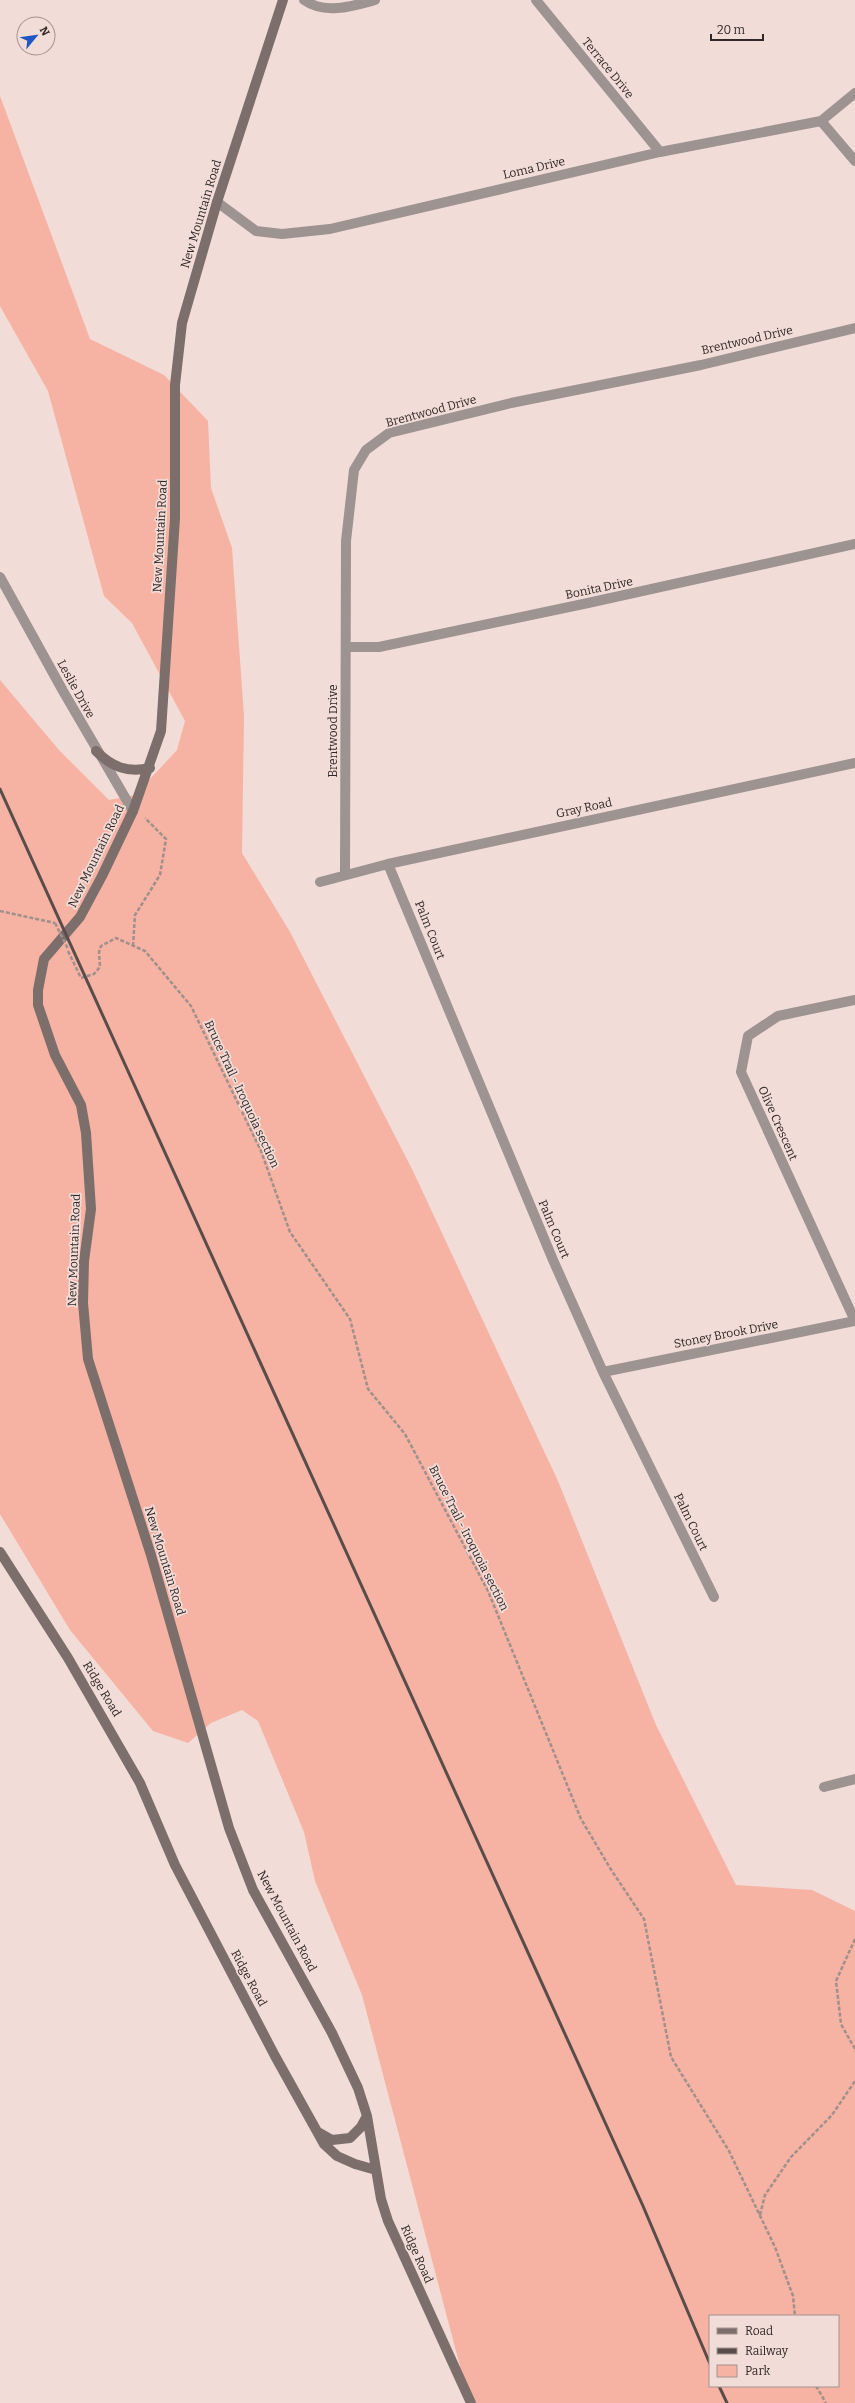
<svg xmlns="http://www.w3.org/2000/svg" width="855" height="2403" viewBox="0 0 855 2403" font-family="Bitter,serif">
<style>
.green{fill:#f6b2a3;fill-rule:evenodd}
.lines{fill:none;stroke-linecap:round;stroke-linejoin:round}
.path{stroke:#a0908c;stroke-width:2.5;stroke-dasharray:4 2;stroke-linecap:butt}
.minor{stroke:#9d9391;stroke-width:10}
.secondary{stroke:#7c6e6b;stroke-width:10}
.rail{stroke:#584d4a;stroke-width:3}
.path-bridge{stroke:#a0908c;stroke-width:2.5;stroke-dasharray:4 2;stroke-linecap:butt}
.labels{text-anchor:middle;stroke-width:3.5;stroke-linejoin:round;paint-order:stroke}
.street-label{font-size:12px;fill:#302826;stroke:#f2dcd7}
</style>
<rect width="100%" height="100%" fill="#f2dcd7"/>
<path class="green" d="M 0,96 L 90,339 L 164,375 L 208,421 L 211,488 L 232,548 L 244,716 L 242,853 L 290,932 L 412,1169 L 558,1481 L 656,1725 L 736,1885 L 812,1890 L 855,1911 L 855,2403 L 476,2403 L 461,2370 L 362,1995 L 315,1881 L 304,1832 L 258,1721 L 242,1710 L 211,1723 L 188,1743 L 153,1731 L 70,1630 L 0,1514 L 0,680 L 59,750 L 109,800 L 135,795 L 177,750 L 185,721 L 132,623 L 104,596 L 48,391 L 0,306 ZM 710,2316 L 838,2316 L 838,2386 L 710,2386 Z"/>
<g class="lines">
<path class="path" d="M 0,911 L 55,923
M 133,946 L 135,915 L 160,875 L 166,839 L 145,818
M 68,951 L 81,978 L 94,974 L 100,967 L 99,952 L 101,946 L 116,938 L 145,951 L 191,1006 L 261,1151 L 290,1232 L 350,1319 L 368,1389 L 405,1434 L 488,1591 L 581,1819 L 610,1868 L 644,1919 L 671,2057 L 729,2151 L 775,2247 L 793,2296 L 795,2316
M 855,1939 L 836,1981 L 841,2024 L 855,2049
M 760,2215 L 765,2195 L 791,2157 L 832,2115 L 855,2081
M 816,2386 L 826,2403"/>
<path class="minor" d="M 304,0 C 325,15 353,6 375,0
M 536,0 L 660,152
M 821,121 L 855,161
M 217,202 L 256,231 L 282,234 L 330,229 L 660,152 L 821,121 L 855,93
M 0,577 L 63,691 L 133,811
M 346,647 L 379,647 L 588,603 L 855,544
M 388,864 L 553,1260 L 603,1372 L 714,1597
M 345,875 L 346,541 L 354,470 L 366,450 L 389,433 L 511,403 L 701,365 L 855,328
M 320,882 L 388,864 L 855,763
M 855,1000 L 778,1016 L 748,1036 L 741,1072 L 855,1321
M 603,1372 L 855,1321
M 824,1787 L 855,1779"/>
<path class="secondary" d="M 283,0 L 217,202 L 182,323 L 175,385 L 175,518 L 161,731 L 133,811 L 102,876 L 80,917 L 44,959 L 38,990 L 38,1005 L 55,1055 L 81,1105 L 86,1133 L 91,1209 L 84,1261 L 83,1303 L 88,1359 L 151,1555 L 229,1828 L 253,1890 L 332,2033 L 358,2088 L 367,2116 L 381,2199 L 388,2221 L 471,2403
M 96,751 C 112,767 127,773 150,768
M 0,1552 L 68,1658 L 140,1783 L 175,1865 L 275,2056 L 324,2144 L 337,2156 L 355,2164 L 376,2170
M 318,2132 L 332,2140 L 350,2138 L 361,2127 L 367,2116"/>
<path class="rail" d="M 0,789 L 643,2206 L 710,2364
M 719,2386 L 727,2403"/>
<path class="path-bridge" d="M 55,923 L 68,949"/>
</g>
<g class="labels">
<g class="street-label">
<text transform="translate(608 68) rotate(51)" y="4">Terrace Drive</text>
<text transform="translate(534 168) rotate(-13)" y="4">Loma Drive</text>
<text transform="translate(201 214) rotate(-73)" y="4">New Mountain Road</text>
<text transform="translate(747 340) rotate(-13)" y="4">Brentwood Drive</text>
<text transform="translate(431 411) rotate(-15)" y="4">Brentwood Drive</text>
<text transform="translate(160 536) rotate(-87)" y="4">New Mountain Road</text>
<text transform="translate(599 588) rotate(-12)" y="4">Bonita Drive</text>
<text transform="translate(76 689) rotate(61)" y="4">Leslie Drive</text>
<text transform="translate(333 731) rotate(-90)" y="4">Brentwood Drive</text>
<text transform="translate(584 808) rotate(-12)" y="4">Gray Road</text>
<text transform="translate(96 856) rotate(-64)" y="4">New Mountain Road</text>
<text transform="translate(430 930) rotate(68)" y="4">Palm Court</text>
<text transform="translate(242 1094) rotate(65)" y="4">Bruce Trail - Iroquoia section</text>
<text transform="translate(778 1123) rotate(66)" y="4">Olive Crescent</text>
<text transform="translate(554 1229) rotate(67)" y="4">Palm Court</text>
<text transform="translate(74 1250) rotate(-88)" y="4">New Mountain Road</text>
<text transform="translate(726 1334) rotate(-11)" y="4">Stoney Brook Drive</text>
<text transform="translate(691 1522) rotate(64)" y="4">Palm Court</text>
<text transform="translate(469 1538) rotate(63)" y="4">Bruce Trail - Iroquoia section</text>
<text transform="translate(165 1561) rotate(73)" y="4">New Mountain Road</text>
<text transform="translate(102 1689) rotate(59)" y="4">Ridge Road</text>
<text transform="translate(287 1921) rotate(62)" y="4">New Mountain Road</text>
<text transform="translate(249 1978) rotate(62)" y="4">Ridge Road</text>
<text transform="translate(417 2254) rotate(66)" y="4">Ridge Road</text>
</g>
</g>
<rect x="709" y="2315" width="130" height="72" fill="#f2dcd7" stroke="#a49490"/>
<rect x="717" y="2328" width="20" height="6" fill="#7c6e6b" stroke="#a49490"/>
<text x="745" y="2335" font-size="12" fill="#302826">Road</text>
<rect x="717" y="2348" width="20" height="6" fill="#584d4a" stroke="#a49490"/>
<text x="745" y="2355" font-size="12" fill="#302826">Railway</text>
<rect x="717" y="2365" width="20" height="12" fill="#f6b2a3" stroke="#a49490"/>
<text x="745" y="2375" font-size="12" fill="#302826">Park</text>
<g transform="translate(36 36) rotate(61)"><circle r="19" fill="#f2dcd7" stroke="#a49490"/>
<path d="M0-3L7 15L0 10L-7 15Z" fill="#2057c4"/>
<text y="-6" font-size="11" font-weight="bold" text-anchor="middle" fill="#302826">N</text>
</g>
<path d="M711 34v6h52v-6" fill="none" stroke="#302826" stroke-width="2"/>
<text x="717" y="34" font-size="12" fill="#302826" stroke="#f2dcd7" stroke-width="3" paint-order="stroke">20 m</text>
</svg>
